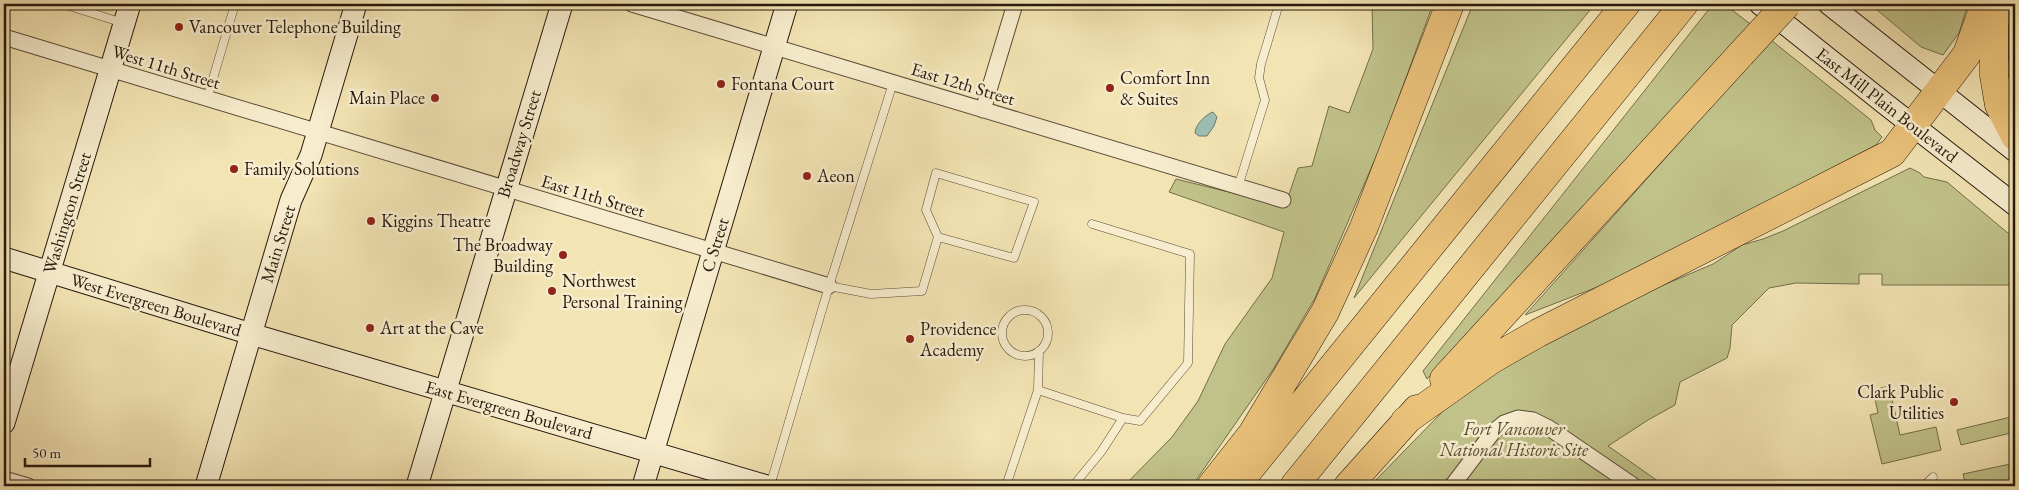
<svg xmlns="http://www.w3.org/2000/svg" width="2019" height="490" viewBox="0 0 2019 490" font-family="'EB Garamond',serif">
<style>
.green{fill:#c0c289;stroke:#746d4b}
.water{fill:#9dbeb3;stroke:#6e7c71}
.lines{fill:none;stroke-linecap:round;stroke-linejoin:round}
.lane-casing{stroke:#5a4b36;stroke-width:9}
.street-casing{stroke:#5a4b36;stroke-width:17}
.secondary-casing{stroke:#27180d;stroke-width:23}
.highway-casing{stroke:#27180d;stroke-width:29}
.lane{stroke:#f7edce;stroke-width:8}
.street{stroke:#f7edce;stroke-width:15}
.secondary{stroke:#f7edce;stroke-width:21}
.highway{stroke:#eac27a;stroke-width:28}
.highway-bridge-casing{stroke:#27180d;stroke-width:29;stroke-linecap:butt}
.highway-bridge{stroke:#eac27a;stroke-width:28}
.poi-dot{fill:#8f2418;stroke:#f7edce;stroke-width:2}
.labels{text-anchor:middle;stroke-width:5;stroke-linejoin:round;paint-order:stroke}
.poi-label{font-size:18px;fill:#27180d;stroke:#f7edce;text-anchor:start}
.street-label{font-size:18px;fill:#27180d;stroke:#f7edce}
.park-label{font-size:18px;font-style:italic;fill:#554b32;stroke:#f7edce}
</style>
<rect width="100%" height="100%" fill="#f3e4b3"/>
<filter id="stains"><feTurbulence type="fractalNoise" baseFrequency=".004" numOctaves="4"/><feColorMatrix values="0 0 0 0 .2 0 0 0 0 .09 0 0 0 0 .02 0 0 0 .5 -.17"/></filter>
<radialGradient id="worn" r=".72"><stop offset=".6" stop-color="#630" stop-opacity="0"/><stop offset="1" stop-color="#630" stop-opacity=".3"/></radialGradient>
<path class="green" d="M 1372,4 L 1433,4 L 1382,143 L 1315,298 L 1274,368 L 1192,486 L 1124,486 L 1172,437 L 1198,401 L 1225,344 L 1272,278 L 1284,232 L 1169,192 L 1176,179 L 1285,206 L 1298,168 L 1312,166 L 1329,106 L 1349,113 L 1373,49 Z
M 1473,4 L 1595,4 L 1354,298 Z
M 1713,4 L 1724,4 L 1753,26 L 1427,379 L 1423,371 Z
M 1870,4 L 1968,4 L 1959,33 L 1943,55 L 1921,47 Z
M 2013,4 L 2015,4 L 2015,91 C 2007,62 2005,33 2013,4 Z
M 1771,40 L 1871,120 L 1875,130 L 1882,137 L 1876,145 L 1623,277 L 1525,315 Z
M 1910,168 L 1920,173 L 1924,177 L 1947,182 L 2015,239 L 2015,285 L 1882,285 L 1882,274 L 1859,274 L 1859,284 L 1796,283 L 1769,288 L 1732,325 L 1730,348 L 1727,358 L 1680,382 L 1675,405 L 1648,420 L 1608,446 L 1665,486 L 1370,486 L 1449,405 L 1486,373 L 1614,306 L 1713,264 L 1742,245 L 1763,239 L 1783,231 Z
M 1889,386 L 1900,435 L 1936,427 L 1941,450 L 1882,464 L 1870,415 L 1878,413 L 1873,390 Z
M 2015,416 L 2015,432 L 1961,445 L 1957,430 Z
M 2015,463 L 2015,486 L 1966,486 L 1963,474 Z"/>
<path class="water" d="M 1213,112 L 1217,117 L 1214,126 L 1207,136 L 1199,136 L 1195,133 C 1195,125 1206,114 1213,112 Z"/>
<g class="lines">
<defs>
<path id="lane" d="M 63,4 L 123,23
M 207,99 L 235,4
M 1238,187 L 1265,100 L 1259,78 L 1261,64 L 1279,4
M 1092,224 L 1190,254 L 1188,363 L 1140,421 L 1123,418
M 829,286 L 871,294 L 922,291 L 938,237 L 926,210 L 936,173 L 1034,202 L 1014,258 L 938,237
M1002 333a23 23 0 1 1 46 0a23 23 0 1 1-46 0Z
M 1038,390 L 1123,418 L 1101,452 L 1073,486
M 770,486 L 829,286 L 893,83
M 1006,486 L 1038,390 L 1039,351
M 1924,486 L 1933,477"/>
<path id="street" d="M 632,4 L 1283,200
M 4,37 L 829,286
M 983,110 L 1015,4
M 4,479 L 28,486
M 1452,486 L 1493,432 L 1504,423 L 1518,418 L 1533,420 L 1549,428 L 1634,486"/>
<path id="secondary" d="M 1760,4 L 1884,103 L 2015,205
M 1829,4 L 2015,151
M 4,258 L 251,334 L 767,486
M 4,423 L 130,4
M 206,486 L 291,200 L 311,155 L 356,4
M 417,486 L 562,4
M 643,486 L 787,4"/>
<path id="highway" d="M 1994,4 L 1994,75 L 1999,105 L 2015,136
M 1444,379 L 1741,54
M 1405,421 L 1491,360 L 1538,333 L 1892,153 L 1967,54 L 1985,4
M 1211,486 L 1252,434 L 1325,312 L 1364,227 L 1450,4
M 1236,486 L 1626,4
M 1294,486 L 1684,4
M 1348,486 L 1417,409"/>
</defs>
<use href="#lane" class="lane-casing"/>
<use href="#street" class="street-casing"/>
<use href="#secondary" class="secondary-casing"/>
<use href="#highway" class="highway-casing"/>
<use href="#lane" class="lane"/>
<use href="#street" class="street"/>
<use href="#secondary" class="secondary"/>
<use href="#highway" class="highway"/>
<defs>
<path id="highway-bridge" d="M 1741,54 L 1787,4"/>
</defs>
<use href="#highway-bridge" class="highway-bridge-casing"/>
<use href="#highway-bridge" class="highway-bridge"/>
</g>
<g class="poi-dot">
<circle cx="179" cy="27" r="5"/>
<circle cx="721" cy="84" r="5"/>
<circle cx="1110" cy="88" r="5"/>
<circle cx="435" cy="98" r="5"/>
<circle cx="234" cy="169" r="5"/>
<circle cx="807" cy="176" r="5"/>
<circle cx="371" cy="221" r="5"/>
<circle cx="563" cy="255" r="5"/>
<circle cx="552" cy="291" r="5"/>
<circle cx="370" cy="328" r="5"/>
<circle cx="910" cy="339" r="5"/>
<circle cx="1954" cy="402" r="5"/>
</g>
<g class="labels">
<g class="poi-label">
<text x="189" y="33">Vancouver Telephone Building</text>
<text x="1120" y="84">Comfort Inn<tspan x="1120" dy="21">&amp; Suites</tspan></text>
<text x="731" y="90">Fontana Court</text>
<text x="425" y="104" text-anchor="end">Main Place</text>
<text x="244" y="175">Family Solutions</text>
<text x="817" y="182">Aeon</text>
<text x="381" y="227">Kiggins Theatre</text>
<text x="553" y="251" text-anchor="end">The Broadway<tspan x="553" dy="21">Building</tspan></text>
<text x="562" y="287">Northwest<tspan x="562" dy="21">Personal Training</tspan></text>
<text x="380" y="334">Art at the Cave</text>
<text x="920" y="335">Providence<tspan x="920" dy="21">Academy</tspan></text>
<text x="1944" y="398" text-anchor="end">Clark Public<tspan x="1944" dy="21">Utilities</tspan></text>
</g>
<g class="street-label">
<text transform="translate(166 67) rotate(17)" y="6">West 11th Street</text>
<text transform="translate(963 84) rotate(17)" y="6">East 12th Street</text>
<text transform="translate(1887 105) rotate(38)" y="6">East Mill Plain Boulevard</text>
<text transform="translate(519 144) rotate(-73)" y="6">Broadway Street</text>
<text transform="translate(593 196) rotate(17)" y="6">East 11th Street</text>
<text transform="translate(67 213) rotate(-73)" y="6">Washington Street</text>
<text transform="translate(278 244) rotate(-73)" y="6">Main Street</text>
<text transform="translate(715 245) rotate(-73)" y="6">C Street</text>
<text transform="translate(156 305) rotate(17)" y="6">West Evergreen Boulevard</text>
<text transform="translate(509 410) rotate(16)" y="6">East Evergreen Boulevard</text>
</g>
<g class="park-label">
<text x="1514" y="435">Fort Vancouver<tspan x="1514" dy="21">National Historic Site</tspan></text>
</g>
</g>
<rect width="2019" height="490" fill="none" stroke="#f3e4b3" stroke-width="20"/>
<rect x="5" y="5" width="2009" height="480" fill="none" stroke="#27180d" stroke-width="2.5"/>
<rect x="10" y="10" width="1999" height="470" fill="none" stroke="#27180d"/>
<path d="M25 458v8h125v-8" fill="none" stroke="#27180d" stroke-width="2.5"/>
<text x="32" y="458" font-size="15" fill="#27180d" stroke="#f7edce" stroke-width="4" paint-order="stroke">50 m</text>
<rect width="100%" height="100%" filter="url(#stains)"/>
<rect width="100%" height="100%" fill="url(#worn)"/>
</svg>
